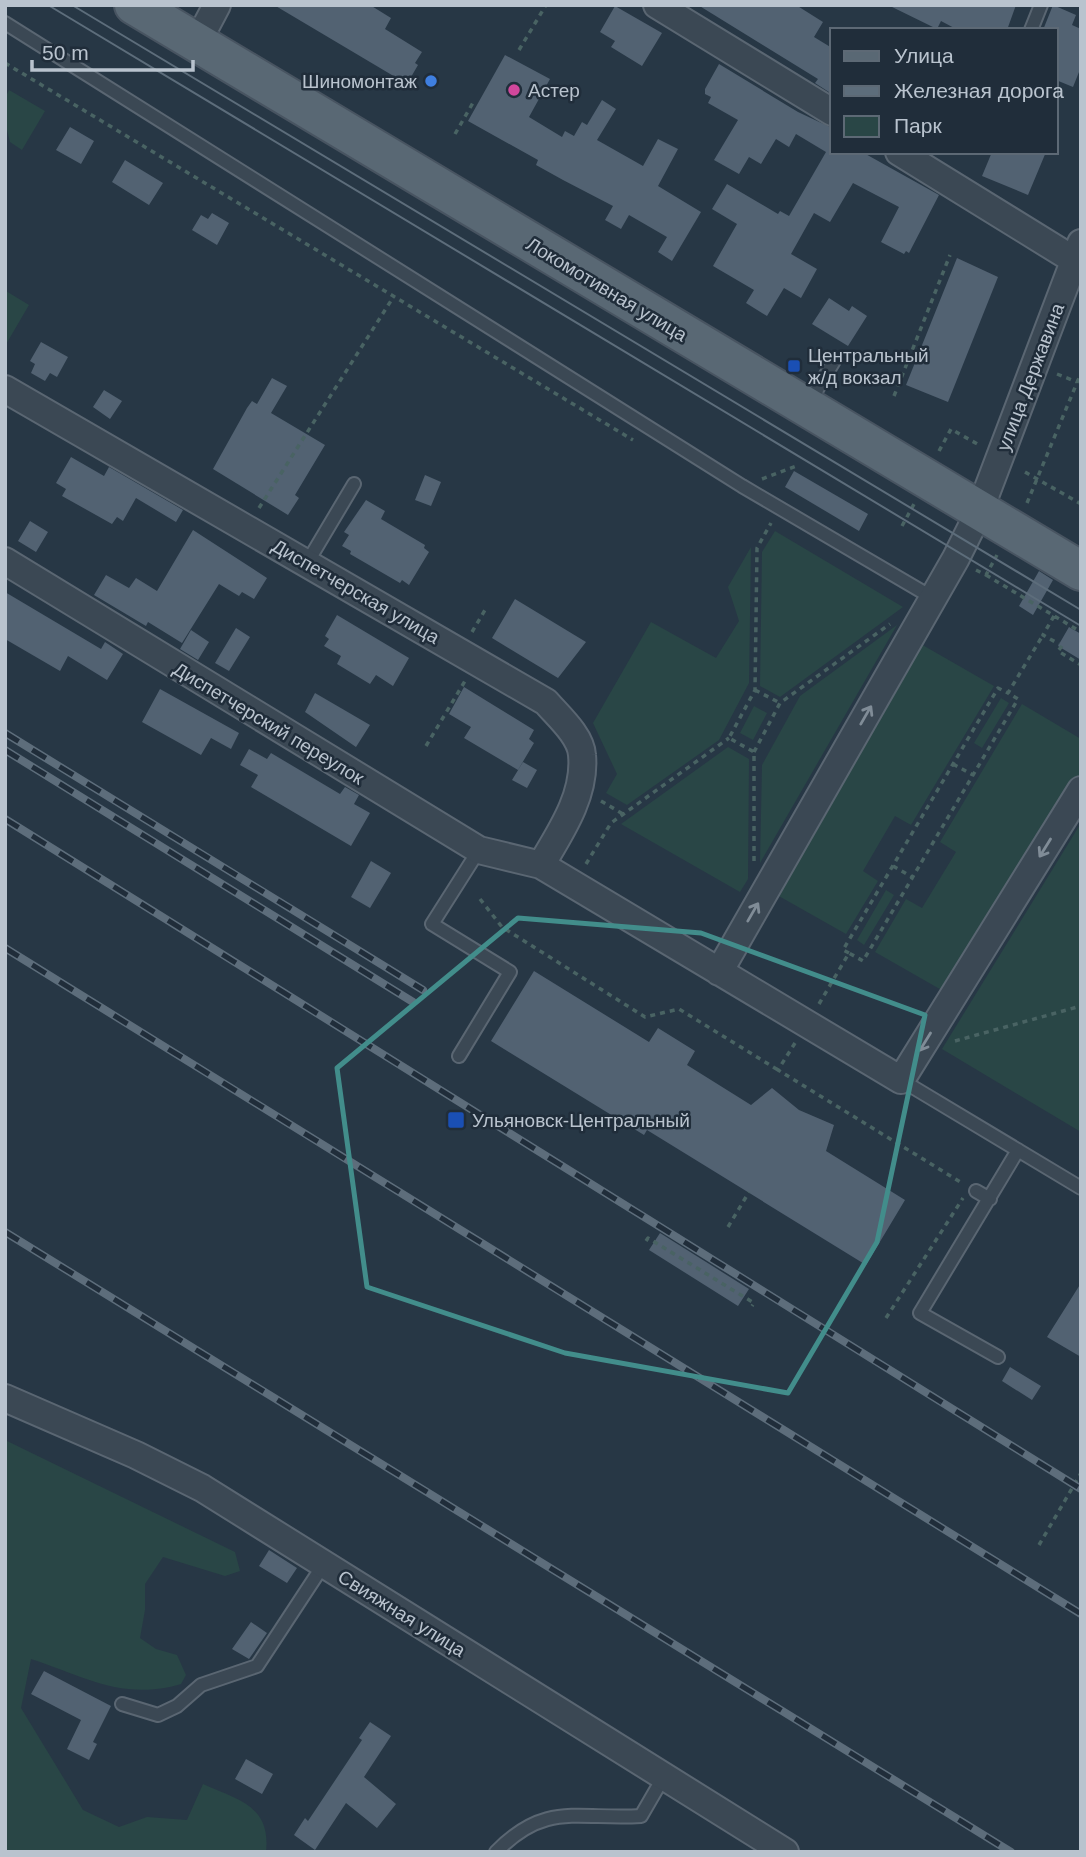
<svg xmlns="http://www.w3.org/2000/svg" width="1086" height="1857" viewBox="0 0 1086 1857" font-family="Helvetica,sans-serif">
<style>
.green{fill:#294646}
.building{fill:#526272}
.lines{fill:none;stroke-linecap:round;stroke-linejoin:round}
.lane-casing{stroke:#5a6672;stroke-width:16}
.street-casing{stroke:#5a6672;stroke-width:30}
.primary-casing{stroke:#485461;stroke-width:42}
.path{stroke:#496363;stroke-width:3.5;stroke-dasharray:5 5;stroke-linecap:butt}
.lane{stroke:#3b4854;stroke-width:12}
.street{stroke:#3b4854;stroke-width:26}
.primary{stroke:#596874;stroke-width:38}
.tram{stroke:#5d6d7b;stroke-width:2}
.rail-casing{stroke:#5d6d7b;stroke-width:8}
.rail{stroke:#202d3a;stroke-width:5;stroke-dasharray:16;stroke-linecap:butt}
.oneway{stroke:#808c97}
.marked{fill:none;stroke:#428d8b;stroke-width:5;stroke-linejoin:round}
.shop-dot{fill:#3f7fe0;stroke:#202d3a;stroke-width:2.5}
.hotel-dot{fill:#d1479c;stroke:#202d3a;stroke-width:2.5}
.transit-dot{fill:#1a4fb4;stroke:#202d3a;stroke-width:2.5}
.labels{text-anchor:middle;stroke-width:5;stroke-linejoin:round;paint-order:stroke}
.poi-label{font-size:19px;fill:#b9c3ce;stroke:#202d3a;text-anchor:start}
.street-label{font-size:19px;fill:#b9c3ce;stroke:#202d3a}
</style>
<rect width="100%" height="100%" fill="#273745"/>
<path class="green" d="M 9,90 L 45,111 L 22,150 L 10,142 C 6,126 0,105 9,90 Z
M 6,291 L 29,305 L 5,346 L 5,292 Z
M 775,531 L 903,607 L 780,697 L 760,686 L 762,552 Z
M 751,547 L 749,683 L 719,740 L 627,805 L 606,793 L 617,774 L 593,723 L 651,622 L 716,658 L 739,621 L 728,587 Z
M 897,625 L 760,863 L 762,765 L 800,696 Z
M 919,643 L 994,686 L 911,825 L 895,816 L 863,871 L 878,881 L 846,934 L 777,895 Z
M 1001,698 L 1009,703 L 982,748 L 974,743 Z
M 1022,704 L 1081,739 L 1081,775 L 945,992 L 875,952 L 906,899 L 922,908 L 956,852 L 940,842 Z
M 754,706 L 767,713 L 753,740 L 740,733 Z
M 728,747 L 749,759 L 748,879 L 740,892 L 621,824 Z
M 1081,823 L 1081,1132 L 942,1049 Z
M 886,890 L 894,895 L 864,945 L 857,940 Z
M 5,1440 L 235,1552 L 240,1571 L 225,1576 L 163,1557 L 145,1584 L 145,1610 L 140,1638 L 156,1649 L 177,1655 L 186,1675 L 181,1684 C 123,1701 86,1677 31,1659 L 21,1708 L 83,1810 L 119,1827 L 147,1817 L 187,1820 L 203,1784 C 239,1800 271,1806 266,1852 L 5,1852 Z"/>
<path class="building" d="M 274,5 L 370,5 L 391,18 L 385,29 L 422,52 L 415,63 L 418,65 L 407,84 Z
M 698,5 L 796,5 L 823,22 L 814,37 L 832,48 L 832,94 L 815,83 L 818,79 Z
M 888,5 L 1016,5 L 1007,30 L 958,30 L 941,21 L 937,29 Z
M 1053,5 L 1076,15 L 1072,25 L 1081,29 L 1081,67 L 1073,87 L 1056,80 L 1056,30 L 1043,30 Z
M 615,6 L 662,33 L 642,66 L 611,47 L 615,41 L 600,32 Z
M 505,55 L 550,79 L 529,117 L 562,137 L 565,131 L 574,136 L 582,122 L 587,125 L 602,100 L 616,109 L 597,140 L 643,166 L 658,139 L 678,149 L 658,186 L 701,212 L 672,261 L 658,252 L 667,237 L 629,215 L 621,229 L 605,220 L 613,206 L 563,180 L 536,165 L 538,160 L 468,121 Z
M 719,64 L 798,112 L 832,128 L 832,152 L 862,152 L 939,195 L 909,253 L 906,251 L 904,254 L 881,242 L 899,207 L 853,183 L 830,222 L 814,213 L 791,254 L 817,269 L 801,298 L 784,288 L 767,316 L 746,303 L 754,290 L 713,266 L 737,224 L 712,209 L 727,184 L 778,214 L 780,211 L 789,216 L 826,152 L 796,134 L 789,147 L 776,139 L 761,164 L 749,157 L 739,174 L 714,160 L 738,120 L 708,103 L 711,97 L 705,94 L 705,89 Z
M 70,127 L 94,141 L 81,164 L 56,150 Z
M 992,152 L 1046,152 L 1028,195 L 982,176 Z
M 125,160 L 163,183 L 149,205 L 112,182 Z
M 212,213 L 229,223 L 217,245 L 192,230 L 201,215 L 208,219 Z
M 957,258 L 998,277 L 948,402 L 906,385 Z
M 829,298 L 849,311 L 852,306 L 867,316 L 848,346 L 812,324 Z
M 41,342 L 68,357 L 57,377 L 50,373 L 45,381 L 31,373 L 35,364 L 30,361 Z
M 272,378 L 287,386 L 271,413 L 325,445 L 295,495 L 299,498 L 288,515 L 213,469 L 247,408 L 252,401 L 257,404 Z
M 104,390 L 122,401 L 110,419 L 93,407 Z
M 71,457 L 104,476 L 109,467 L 183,510 L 176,522 L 136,498 L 123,521 L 117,517 L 112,524 L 62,496 L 66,489 L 56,483 Z
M 794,471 L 868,514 L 859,531 L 785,487 Z
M 425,475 L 441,482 L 431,506 L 415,500 Z
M 366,500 L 385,511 L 381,519 L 425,545 L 424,548 L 429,552 L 409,585 L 402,580 L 400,583 L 350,554 L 351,551 L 342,546 L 349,535 L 344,532 Z
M 30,521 L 48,532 L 36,552 L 18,541 Z
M 193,530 L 267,578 L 254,599 L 242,592 L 239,596 L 219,584 L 182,643 L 148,622 L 146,626 L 94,595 L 106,575 L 129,588 L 136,578 L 157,591 Z
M 1039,571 L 1053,580 L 1033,615 L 1019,606 Z
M 5,592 L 101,649 L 105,642 L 123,654 L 107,680 L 68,656 L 60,671 L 5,639 Z
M 515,599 L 586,642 L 558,678 L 492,638 Z
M 337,615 L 409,658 L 393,686 L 376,675 L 370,684 L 337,664 L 341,656 L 324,646 L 329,639 L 325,636 Z
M 1069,627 L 1081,634 L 1081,660 L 1058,646 Z
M 236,628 L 250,637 L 229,671 L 215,663 Z
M 191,630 L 209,642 L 198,660 L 180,649 Z
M 464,687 L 534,730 L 529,739 L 534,743 L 518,770 L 464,738 L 471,727 L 449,714 Z
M 160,689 L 239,733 L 231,749 L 211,738 L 201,755 L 142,722 Z
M 315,693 L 370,725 L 356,747 L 305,712 Z
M 249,749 L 267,759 L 271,753 L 340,794 L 345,787 L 359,795 L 354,804 L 370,813 L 351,846 L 251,787 L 258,775 L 240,765 Z
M 523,762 L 537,770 L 527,788 L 512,780 Z
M 371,861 L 391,873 L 370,908 L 351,897 Z
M 534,971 L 649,1042 L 658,1028 L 695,1051 L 687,1065 L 751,1105 L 772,1088 L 799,1110 L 834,1125 L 826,1151 L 905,1200 L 866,1265 L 647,1130 L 644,1135 L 491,1041 Z
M 660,1233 L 749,1289 L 738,1306 L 649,1250 Z
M 1081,1283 L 1081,1357 L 1047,1337 Z
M 1010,1367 L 1041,1386 L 1032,1400 L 1002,1381 Z
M 269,1550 L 297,1568 L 287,1583 L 259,1566 Z
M 251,1622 L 267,1633 L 249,1659 L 232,1649 Z
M 44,1671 L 111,1706 L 93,1742 L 97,1744 L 89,1760 L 67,1749 L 81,1720 L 31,1694 Z
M 370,1722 L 391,1736 L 364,1777 L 396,1804 L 377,1828 L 346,1803 L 315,1850 L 294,1835 L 305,1818 L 308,1821 L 362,1740 L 359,1738 Z
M 246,1759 L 273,1774 L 262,1794 L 235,1779 Z"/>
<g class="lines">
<defs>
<path id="lane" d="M 5,23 L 742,486 L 933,598
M 1031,30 L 1041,5
M 809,403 L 834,361
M 307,563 L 354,484
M 459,1056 L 510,972 L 432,924 L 479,850
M 901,1080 L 1081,1188
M 976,1191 L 990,1199
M 998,1357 L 920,1313 L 1018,1150
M 122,1704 L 158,1715 L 177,1706 L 201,1685 L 257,1666 L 324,1564
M 496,1852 C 546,1801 578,1820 641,1816 L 663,1778"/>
<path id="street" d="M 657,5 L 832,112
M 197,43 L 217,5
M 899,152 L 1074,260
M 5,389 L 546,702 C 558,716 581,736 582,755 C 586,795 560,833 541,865
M 5,561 L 479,850 L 541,865 L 901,1080 L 1081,790
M 719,972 L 956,558 L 979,512 L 1081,243
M 5,1398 L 136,1455 L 202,1488 L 785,1852"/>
<path id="primary" d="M 134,5 L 1081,571"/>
</defs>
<use href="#lane" class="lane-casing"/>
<use href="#street" class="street-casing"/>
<use href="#primary" class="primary-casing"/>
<path class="path" d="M 519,50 L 546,5
M 5,63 L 633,440
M 455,134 L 474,101
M 1057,374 L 1077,382
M 894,396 L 950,255
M 939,451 L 951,429 L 979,445
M 1025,472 L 1081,504
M 762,479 L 799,465
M 1027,503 L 1081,373
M 259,508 L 394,296
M 902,526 L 914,504
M 976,570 L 986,575 L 997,555
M 986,575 L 1081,632
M 1054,616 L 1043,635 L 1059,644
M 472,632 L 485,610
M 1062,646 L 1058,651 L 1081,665
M 755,690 L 780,703
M 426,746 L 465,681
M 754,752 L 780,703 L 890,624
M 953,764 L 973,775
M 601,801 L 623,814
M 754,861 L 754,752 L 729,738 L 755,690 L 757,548 L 771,523
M 586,864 L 611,823 L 729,738
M 893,866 L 912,877
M 480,899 L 502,927 L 645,1017 L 679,1009 L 778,1070
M 849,953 L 843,950 L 998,688 L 1008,693
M 819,1004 L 849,953 L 863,961 L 1018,699 L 1008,693 L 1043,635
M 955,1041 L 1081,1006
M 795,1043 L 778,1070 L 962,1183
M 728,1227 L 749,1192
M 646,1241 L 648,1238 L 754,1303 L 752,1306
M 886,1318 L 963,1198
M 1039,1545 L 1081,1473"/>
<use href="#lane" class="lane"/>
<use href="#street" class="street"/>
<use href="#primary" class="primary"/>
<path class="tram" d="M 48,5 L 1081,626
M 72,5 L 1081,610"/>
<defs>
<path id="rail" d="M 5,733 L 423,990
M 5,750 L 413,1002
M 5,819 L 1081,1489
M 5,948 L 1081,1614
M 5,1232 L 1011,1852"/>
</defs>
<use href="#rail" class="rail-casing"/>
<use href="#rail" class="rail"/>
</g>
<defs><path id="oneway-shaft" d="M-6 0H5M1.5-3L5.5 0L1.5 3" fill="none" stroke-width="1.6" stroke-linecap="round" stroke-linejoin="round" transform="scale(1.75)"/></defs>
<g class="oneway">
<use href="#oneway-shaft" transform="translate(866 715) rotate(-60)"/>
<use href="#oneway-shaft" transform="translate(1045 848) rotate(122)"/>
<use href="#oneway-shaft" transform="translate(753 912) rotate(-60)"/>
<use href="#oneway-shaft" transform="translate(925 1042) rotate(122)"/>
</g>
<path class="marked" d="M 518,918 L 701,933 L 925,1015 L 877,1242 L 788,1393 L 565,1353 L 367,1287 L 337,1068 Z"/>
<circle class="shop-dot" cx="431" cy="81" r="7"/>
<circle class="hotel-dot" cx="514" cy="90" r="7"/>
<g class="transit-dot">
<rect x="787" y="359" width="14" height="14" rx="3.5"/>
<rect x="447" y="1111" width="18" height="18" rx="3.5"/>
</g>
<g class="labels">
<g class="poi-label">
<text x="417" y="88" text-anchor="end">Шиномонтаж</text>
<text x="528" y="97">Астер</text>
<text x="808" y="362">Центральный<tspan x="808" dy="22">ж/д вокзал</tspan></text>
<text x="472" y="1127">Ульяновск-Центральный</text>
</g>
<g class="street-label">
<text transform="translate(607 289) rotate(31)" y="7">Локомотивная улица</text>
<text transform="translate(1030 377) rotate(-69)" y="7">улица Державина</text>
<text transform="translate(356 591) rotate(30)" y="7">Диспетчерская улица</text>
<text transform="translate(269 723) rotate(31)" y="7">Диспетчерский переулок</text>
<text transform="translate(402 1613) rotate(32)" y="7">Свияжная улица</text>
</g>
</g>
<rect width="1086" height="1857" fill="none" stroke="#b9c3ce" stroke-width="14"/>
<rect x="830" y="28" width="228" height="126" fill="#202d3a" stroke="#5d6975" stroke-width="2"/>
<rect x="844" y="51" width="35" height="10" fill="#596874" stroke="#5d6975" stroke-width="2"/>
<text x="894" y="63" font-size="21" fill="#b9c3ce">Улица</text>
<rect x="844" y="86" width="35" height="10" fill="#5d6d7b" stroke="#5d6975" stroke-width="2"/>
<text x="894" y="98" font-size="21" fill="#b9c3ce">Железная дорога</text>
<rect x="844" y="116" width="35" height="21" fill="#294646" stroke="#5d6975" stroke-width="2"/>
<text x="894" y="133" font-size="21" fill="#b9c3ce">Парк</text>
<path d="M32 60v10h161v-10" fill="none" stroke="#b9c3ce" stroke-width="3.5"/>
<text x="42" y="60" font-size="21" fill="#b9c3ce" stroke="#202d3a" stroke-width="5" paint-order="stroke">50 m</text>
</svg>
